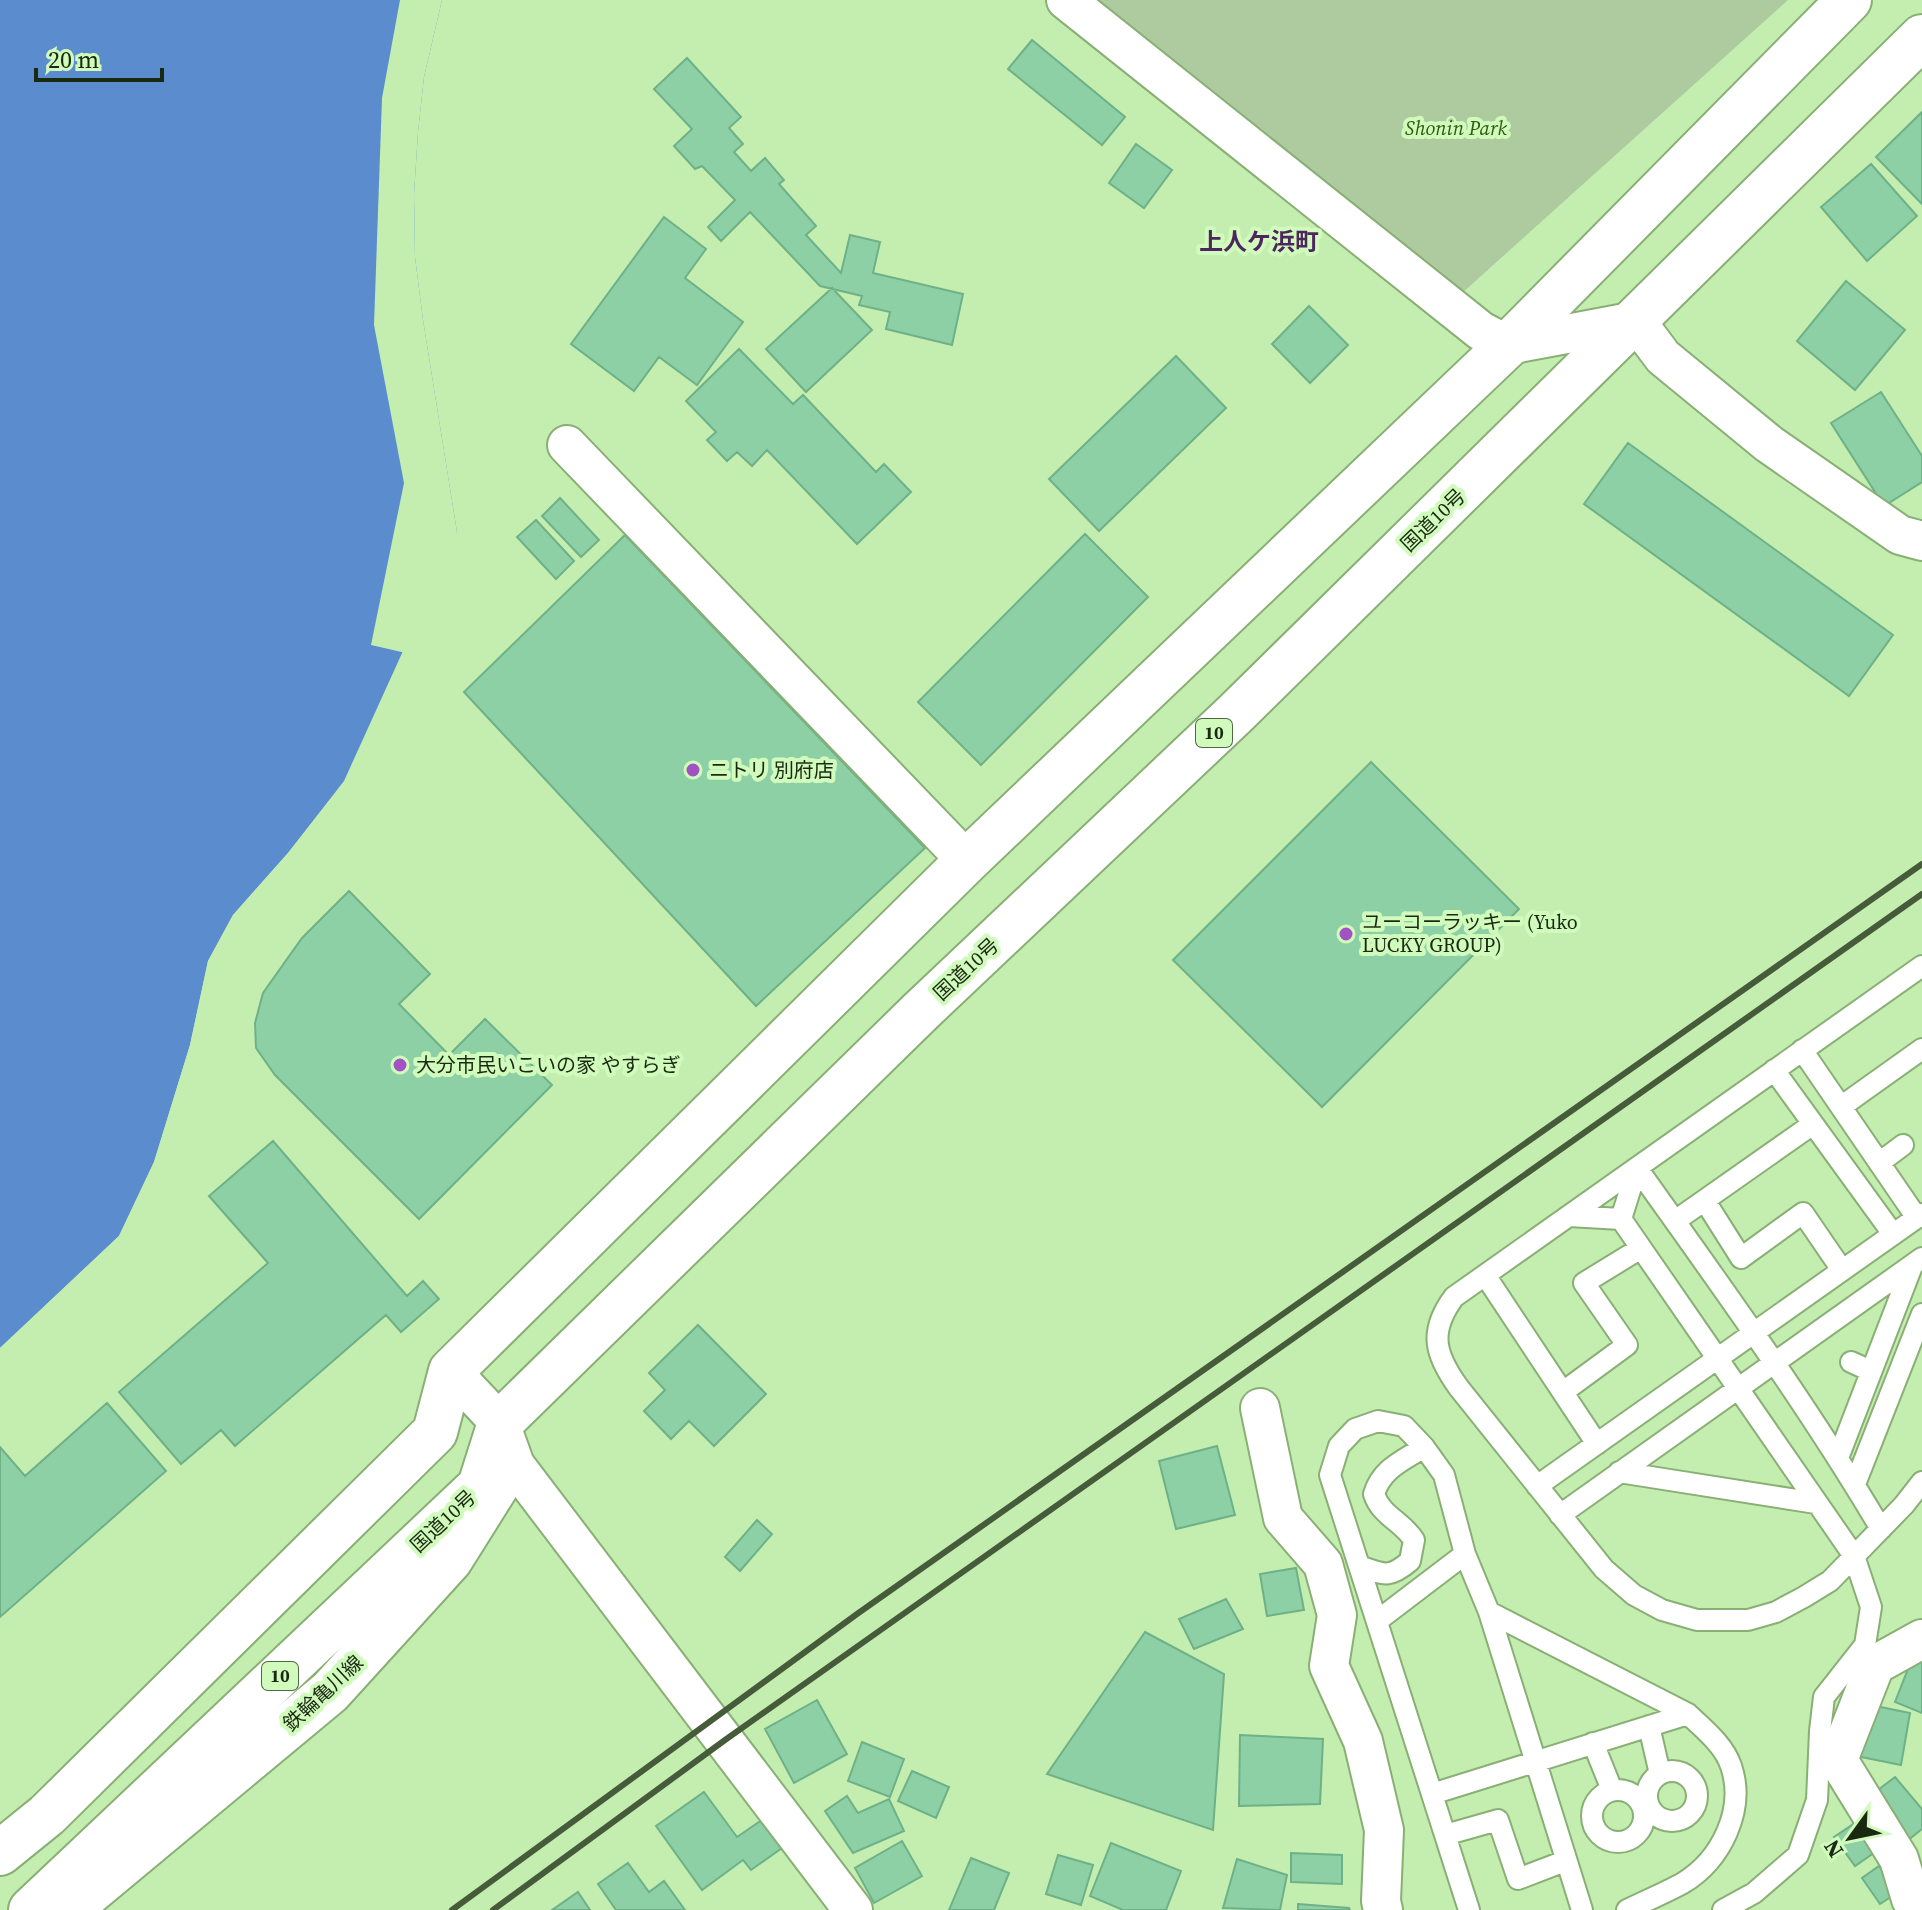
<svg xmlns="http://www.w3.org/2000/svg" width="1922" height="1910" viewBox="0 0 1922 1910" font-family="'Source Serif 4','Noto Sans JP',serif">
<style>
.green{fill:#adcb9e}
.water{fill:#5b8dce}
.pier{fill:#c4edb0}
.building{fill:#8dd0a5;stroke:#6fb187;stroke-width:2}
.lines{fill:none;stroke-linecap:round;stroke-linejoin:round}
.lane-casing{stroke:#89af75;stroke-width:24}
.street-casing{stroke:#89af75;stroke-width:42}
.secondary-casing{stroke:#89af75;stroke-width:48}
.highway-casing{stroke:#89af75;stroke-width:48}
.lane{stroke:#fff;stroke-width:20}
.street{stroke:#fff;stroke-width:38}
.secondary{stroke:#fff;stroke-width:44}
.highway{stroke:#fff;stroke-width:44}
.rail{stroke:#455b39;stroke-width:6}
.poi-dot{fill:#a252c2;stroke:#d1fbbd;stroke-width:3}
.labels{text-anchor:middle;stroke-width:8;stroke-linejoin:round;paint-order:stroke}
.shield{fill:#d1fbbd;stroke:#516845;stroke-width:2}
.shield-label{font-size:18px;font-weight:bold;fill:#1a2911}
.park-label{font-size:20px;font-style:italic;fill:#2e5a0e;stroke:#d1fbbd}
.street-label{font-size:20px;fill:#1a2911;stroke:#d1fbbd}
.poi-label{font-size:20px;fill:#1a2911;stroke:#d1fbbd;text-anchor:start}
.quarter-label{font-size:24px;font-weight:bold;fill:#4d265d;stroke:#d1fbbd}
</style>
<rect width="100%" height="100%" fill="#c4edb0"/>
<path class="green" d="M 1086,0 L 1788,0 L 1461,294 Z"/>
<path class="water" d="M 0,0 L 442,0 L 424,77 L 418,132 L 414,194 L 415,257 L 423,320 L 457,532 L 344,781 L 288,853 L 233,915 L 208,961 L 190,1045 L 154,1162 L 119,1236 L 0,1348 Z"/>
<path class="pier" d="M 400,0 L 442,0 L 424,77 L 418,132 L 414,194 L 415,257 L 423,320 L 457,532 L 453,550 L 406,653 L 371,645 L 404,483 L 374,325 L 382,98 Z
M 333,796 L 336,799 L 291,856 L 237,917 L 212,963 L 194,1046 L 158,1163 L 123,1238 L 0,1352 L 0,1348 L 119,1236 L 154,1162 L 190,1045 L 208,961 L 233,915 L 288,853 Z"/>
<path class="building" d="M 1032,40 L 1125,117 L 1102,145 L 1008,69 Z
M 687,58 L 741,117 L 729,128 L 743,144 L 734,152 L 751,171 L 765,158 L 784,180 L 779,184 L 816,226 L 806,235 L 841,273 L 850,235 L 880,242 L 873,273 L 963,294 L 952,345 L 886,329 L 890,312 L 859,305 L 862,296 L 820,286 L 750,212 L 721,241 L 708,227 L 735,200 L 702,166 L 695,169 L 674,146 L 692,129 L 654,89 Z
M 1922,112 L 1922,204 L 1876,157 Z
M 1136,144 L 1172,170 L 1144,208 L 1109,183 Z
M 1871,164 L 1917,216 L 1867,261 L 1821,207 Z
M 664,217 L 706,249 L 685,278 L 743,322 L 697,385 L 659,357 L 634,391 L 571,344 Z
M 1846,281 L 1905,330 L 1855,390 L 1797,341 Z
M 832,288 L 872,330 L 806,392 L 766,349 Z
M 1309,306 L 1348,345 L 1310,383 L 1272,344 Z
M 739,349 L 793,404 L 803,395 L 876,472 L 884,464 L 911,492 L 857,544 L 767,450 L 752,466 L 737,452 L 727,461 L 707,440 L 716,432 L 686,401 Z
M 1176,356 L 1226,408 L 1099,531 L 1049,479 Z
M 1881,392 L 1922,456 L 1922,482 L 1884,506 L 1831,423 Z
M 1628,443 L 1893,635 L 1849,696 L 1584,504 Z
M 560,498 L 599,540 L 581,557 L 542,516 Z
M 536,520 L 574,561 L 556,579 L 517,537 Z
M 1085,534 L 1148,597 L 981,765 L 918,702 Z
M 625,535 L 925,848 L 756,1006 L 464,692 Z
M 1371,762 L 1519,909 L 1322,1107 L 1173,960 Z
M 349,891 L 430,974 L 399,1004 L 449,1055 L 485,1019 L 552,1085 L 419,1219 L 275,1075 L 256,1048 L 255,1023 L 263,993 L 302,938 Z
M 273,1141 L 407,1296 L 423,1281 L 439,1299 L 401,1332 L 386,1315 L 235,1446 L 221,1430 L 181,1464 L 119,1392 L 268,1263 L 209,1196 Z
M 698,1325 L 766,1394 L 714,1446 L 689,1421 L 671,1439 L 644,1411 L 665,1390 L 649,1373 Z
M 107,1403 L 166,1471 L 0,1617 L 0,1447 L 25,1476 Z
M 1217,1446 L 1235,1515 L 1176,1529 L 1159,1461 Z
M 757,1520 L 772,1534 L 740,1571 L 725,1557 Z
M 1296,1568 L 1304,1610 L 1267,1616 L 1260,1574 Z
M 1226,1599 L 1243,1629 L 1194,1649 L 1179,1619 Z
M 1145,1632 L 1224,1674 L 1213,1830 L 1047,1774 Z
M 1919,1641 L 1922,1643 L 1922,1713 L 1895,1702 Z
M 817,1700 L 847,1754 L 794,1783 L 765,1729 Z
M 1866,1704 L 1910,1713 L 1901,1765 L 1856,1756 Z
M 1240,1735 L 1323,1739 L 1320,1804 L 1239,1806 Z
M 862,1742 L 904,1759 L 890,1797 L 848,1781 Z
M 912,1771 L 949,1787 L 936,1818 L 898,1801 Z
M 1895,1777 L 1922,1809 L 1922,1829 L 1902,1845 L 1865,1800 Z
M 704,1792 L 737,1837 L 762,1820 L 782,1848 L 751,1870 L 743,1860 L 702,1890 L 656,1826 Z
M 847,1796 L 858,1813 L 889,1799 L 904,1831 L 853,1853 L 825,1811 Z
M 1858,1821 L 1878,1850 L 1855,1866 L 1834,1837 Z
M 902,1841 L 922,1876 L 874,1903 L 855,1868 Z
M 1111,1843 L 1181,1871 L 1166,1910 L 1123,1910 L 1090,1896 Z
M 1291,1853 L 1342,1855 L 1342,1884 L 1291,1882 Z
M 1058,1855 L 1093,1865 L 1081,1905 L 1046,1894 Z
M 971,1858 L 1009,1873 L 994,1910 L 949,1910 Z
M 1237,1859 L 1287,1875 L 1280,1910 L 1223,1908 Z
M 628,1863 L 649,1892 L 664,1881 L 685,1910 L 616,1910 L 598,1884 Z
M 1879,1866 L 1897,1893 L 1880,1904 L 1862,1878 Z
M 578,1892 L 590,1910 L 552,1910 Z
M 1298,1904 L 1349,1908 L 1350,1910 L 1298,1910 Z"/>
<g class="lines">
<defs>
<path id="lane" d="M 1922,966 L 1454,1297 C 1428,1332 1435,1355 1459,1388 L 1604,1569 L 1634,1595 L 1662,1610 L 1697,1620 L 1748,1620 L 1776,1612 L 1804,1597 L 1830,1581 L 1904,1505 L 1922,1482
M 1802,1050 L 1917,1218
M 1774,1070 L 1893,1234
M 1842,1106 L 1922,1049
M 1879,1163 L 1903,1145
M 1637,1168 C 1721,1286 1807,1404 1881,1529
M 1705,1201 L 1741,1258 L 1803,1213 L 1842,1270
M 1569,1216 L 1621,1219 L 1854,1556 L 1871,1607 L 1865,1645 L 1824,1697 L 1820,1731 L 1817,1800 L 1798,1855 L 1754,1893 L 1723,1910
M 1621,1219 L 1637,1168
M 1675,1221 L 1813,1124
M 1485,1275 L 1597,1444
M 1851,1362 L 1871,1371
M 1563,1392 L 1627,1345 L 1584,1283 L 1641,1248
M 1838,1458 L 1912,1266
M 1619,1472 L 1816,1503
M 1855,1484 L 1922,1314
M 1537,1486 L 1922,1214
M 1560,1515 L 1922,1258
M 1362,1567 C 1385,1575 1390,1578 1410,1561 L 1414,1540 C 1402,1521 1381,1516 1374,1494 C 1382,1468 1403,1461 1424,1447
M 1489,1612 L 1688,1714 C 1703,1728 1724,1745 1731,1766 C 1746,1810 1721,1860 1683,1883 C 1665,1893 1645,1901 1627,1910
M 1377,1621 L 1465,1554
M 1649,1726 L 1660,1774
M 1593,1743 L 1612,1790
M1647 1796a25 25 0 1 1 50 0a25 25 0 1 1-50 0Z
M1592 1816a26 26 0 1 1 52 0a26 26 0 1 1-52 0Z
M 1432,1794 L 1688,1714
M 1445,1835 L 1498,1820 L 1518,1879 L 1565,1861
M 1469,1910 L 1330,1475 L 1339,1446 L 1355,1429 L 1378,1421 L 1404,1426 L 1424,1447 L 1444,1475 L 1465,1554 L 1489,1612 L 1582,1910"/>
<path id="street" d="M 1066,0 L 1481,331 L 1508,345 L 1636,321 L 1663,357 L 1769,444 L 1900,535 L 1922,541
M 567,445 L 967,861
M 451,1371 L 500,1423 L 515,1465 L 853,1910
M 1260,1408 L 1283,1518 L 1323,1564 L 1337,1615 L 1329,1666 L 1363,1741 L 1384,1830 L 1381,1901 L 1383,1910
M 1918,1910 L 1911,1899 L 1899,1859 L 1838,1760 L 1875,1665 L 1922,1639"/>
<path id="secondary" d="M 68,1910 L 330,1692 L 450,1560 L 499,1482 L 499,1469"/>
<path id="highway" d="M 0,1853 L 47,1815 L 435,1432 L 451,1371 L 967,861 L 1508,345 L 1849,0
M 31,1910 L 480,1486 L 500,1423 L 920,1012 L 1235,714 L 1922,37"/>
</defs>
<use href="#lane" class="lane-casing"/>
<use href="#street" class="street-casing"/>
<use href="#secondary" class="secondary-casing"/>
<use href="#highway" class="highway-casing"/>
<use href="#lane" class="lane"/>
<use href="#street" class="street"/>
<use href="#secondary" class="secondary"/>
<use href="#highway" class="highway"/>
<path class="rail" d="M 452,1910 L 857,1614 L 1922,864
M 493,1910 L 725,1740 L 1922,894"/>
</g>
<g class="poi-dot">
<circle cx="693" cy="770" r="8"/>
<circle cx="1346" cy="934" r="8"/>
<circle cx="400" cy="1065" r="8"/>
</g>
<g class="labels">
<g class="shield">
<rect x="1196" y="719" width="36" height="28" rx="6"/>
<rect x="262" y="1662" width="36" height="28" rx="6"/>
</g>
<g class="shield-label">
<text x="1214" y="739">10</text>
<text x="280" y="1682">10</text>
</g>
<g class="park-label">
<text x="1456" y="135">Shonin Park</text>
</g>
<g class="street-label">
<text transform="translate(1433 520) rotate(-44)" y="7">国道10号</text>
<text transform="translate(966 969) rotate(-43)" y="7">国道10号</text>
<text transform="translate(443 1521) rotate(-43)" y="7">国道10号</text>
<text transform="translate(323 1693) rotate(-43)" y="7">鉄輪亀川線</text>
</g>
<g class="poi-label">
<text x="709" y="777">ニトリ 別府店</text>
<text x="1362" y="929">ユーコーラッキー (Yuko<tspan x="1362" dy="23">LUCKY GROUP)</tspan></text>
<text x="416" y="1072">大分市民いこいの家 やすらぎ</text>
</g>
<g class="quarter-label">
<text x="1259" y="250">上人ケ浜町</text>
</g>
</g>
<g transform="translate(1850 1838) rotate(237)" stroke="#d1fbbd" stroke-width="6" paint-order="stroke">
<path d="M0-6L14 30L0 20L-14 30Z" fill="#1a2911"/>
<text y="-12" font-size="22" font-weight="bold" text-anchor="middle" fill="#1a2911">N</text>
</g>
<path d="M36 68v12h126v-12" fill="none" stroke="#1a2911" stroke-width="4"/>
<text x="48" y="68" font-size="24" fill="#1a2911" stroke="#d1fbbd" stroke-width="6" paint-order="stroke">20 m</text>
</svg>
